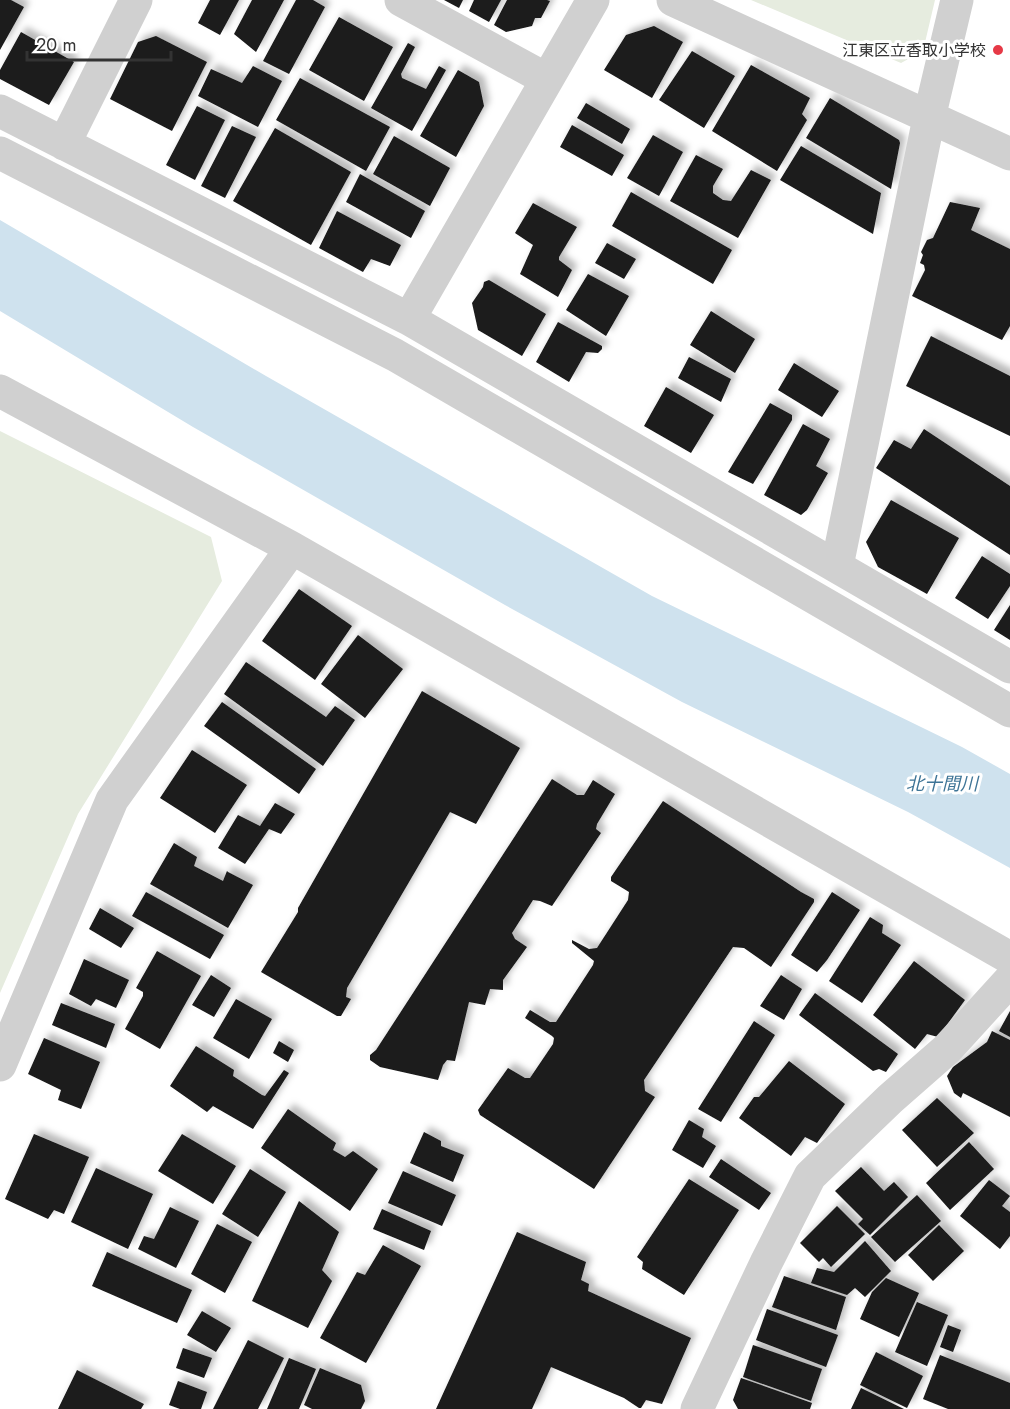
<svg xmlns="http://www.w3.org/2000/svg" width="1010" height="1409" viewBox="0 0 1010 1409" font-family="Jost,'Noto Sans JP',sans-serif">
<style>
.green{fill:#e6ecdf}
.water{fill:#cfe2ee}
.building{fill:#1a1a1a;filter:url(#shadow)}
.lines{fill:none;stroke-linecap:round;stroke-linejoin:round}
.minor{stroke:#d0d0d0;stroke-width:33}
.poi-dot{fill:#e63946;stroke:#fff;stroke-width:2}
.labels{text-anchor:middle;stroke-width:6;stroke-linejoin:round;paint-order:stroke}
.poi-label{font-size:16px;fill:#333;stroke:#fff;text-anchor:end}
.water-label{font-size:18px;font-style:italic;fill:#3f7597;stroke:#fff}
</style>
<defs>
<filter id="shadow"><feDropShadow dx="5.5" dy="-5.5" stdDeviation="3" flood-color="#0004"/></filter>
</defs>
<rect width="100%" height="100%" fill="#fff"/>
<path class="green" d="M 751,0 L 935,0 L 923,51 L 901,63 Z
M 0,431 L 211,537 L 222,581 L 78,814 L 0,993 Z"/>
<path class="water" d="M 0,220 L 266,376 L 652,596 L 962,747 L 1010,774 L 1010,868 L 908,812 L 682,702 L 505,605 L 193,427 L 0,311 Z"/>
<path class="building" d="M 0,0 L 11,0 L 24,7 L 0,50 Z
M 210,0 L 239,0 L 220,35 L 198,23 Z
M 252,0 L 284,0 L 256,52 L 234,34 Z
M 296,0 L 313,0 L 325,7 L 289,74 L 263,61 Z
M 444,0 L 463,0 L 459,8 Z
M 474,0 L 501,0 L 489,22 L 469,11 Z
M 507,0 L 547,0 L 550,1 L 541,18 L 535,18 L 532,26 L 506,32 L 494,25 Z
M 339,17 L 393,47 L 364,101 L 309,70 Z
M 654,26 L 683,42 L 652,98 L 604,70 L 626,35 Z
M 21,32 L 74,62 L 49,105 L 0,79 L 0,70 Z
M 156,36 L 207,62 L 172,131 L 110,99 L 138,42 Z
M 408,43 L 415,47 L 401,74 L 402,78 L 426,89 L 439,66 L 446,70 L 412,131 L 371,108 Z
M 692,51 L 735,76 L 704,128 L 659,100 Z
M 751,65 L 810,98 L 802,114 L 807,120 L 777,171 L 712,131 Z
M 253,66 L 282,81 L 258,127 L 198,96 L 211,69 L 242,83 Z
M 458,70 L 479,82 L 484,106 L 456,157 L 420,136 Z
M 300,78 L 390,127 L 366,171 L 276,120 Z
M 830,98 L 899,140 L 900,143 L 891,189 L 806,138 Z
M 586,103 L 630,129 L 622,144 L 577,118 Z
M 197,106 L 225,120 L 195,180 L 166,165 Z
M 572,125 L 624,155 L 612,176 L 560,147 Z
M 232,126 L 256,137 L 225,198 L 201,186 Z
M 275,128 L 351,172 L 311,245 L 233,201 Z
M 653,135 L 683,152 L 659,196 L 627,178 Z
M 394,136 L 450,168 L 430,206 L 373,174 Z
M 801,146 L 881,193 L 873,234 L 780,180 Z
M 696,155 L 723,169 L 713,186 L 713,193 L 723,200 L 731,201 L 751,170 L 771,180 L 738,238 L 670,201 Z
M 360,174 L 425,211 L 411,238 L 346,202 Z
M 631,192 L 732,250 L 713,284 L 612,226 Z
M 950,202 L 980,208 L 971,230 L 1010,249 L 1010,326 L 1002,340 L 912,296 L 925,270 L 924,265 L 920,263 L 923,255 L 921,252 L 927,240 L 933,238 Z
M 533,203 L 577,227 L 559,257 L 559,260 L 572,270 L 558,297 L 520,274 L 533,245 L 515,233 Z
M 337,211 L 401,245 L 390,266 L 371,259 L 363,272 L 319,248 Z
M 607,243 L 636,259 L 624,279 L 595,263 Z
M 588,274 L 629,296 L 606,336 L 566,310 Z
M 489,280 L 546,314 L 522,356 L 478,330 L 472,303 L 483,287 L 484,282 Z
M 711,311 L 755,339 L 735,373 L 690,345 Z
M 558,322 L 602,346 L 602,349 L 598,353 L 586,352 L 569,382 L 536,362 Z
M 931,336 L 1010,376 L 1010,436 L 906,386 Z
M 689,357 L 731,379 L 721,402 L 678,378 Z
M 794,363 L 839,391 L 822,417 L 778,390 Z
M 666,387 L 714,415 L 691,453 L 644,426 Z
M 770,403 L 792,415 L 792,420 L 753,484 L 728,472 Z
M 803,424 L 830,439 L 816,466 L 828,473 L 807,510 L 801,515 L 764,495 Z
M 924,429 L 1010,486 L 1010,555 L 876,468 L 894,440 L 911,449 Z
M 891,500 L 959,538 L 927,594 L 878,567 L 866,542 Z
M 982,556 L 1010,574 L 1010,586 L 988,619 L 955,598 Z
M 299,589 L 352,626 L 315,680 L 262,641 Z
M 1010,605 L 1010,640 L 994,630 Z
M 358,635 L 403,669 L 365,718 L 321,684 Z
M 246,662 L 326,717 L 335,706 L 355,720 L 323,766 L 224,694 Z
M 422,691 L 520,748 L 476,824 L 450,812 L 347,988 L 346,997 L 351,999 L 341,1016 L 337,1016 L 261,972 L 298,912 L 298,908 Z
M 222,702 L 316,769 L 299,794 L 204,726 Z
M 192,750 L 247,785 L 215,833 L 160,798 Z
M 552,779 L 577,795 L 584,795 L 593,780 L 615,794 L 597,824 L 596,829 L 601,833 L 552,906 L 540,901 L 533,900 L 512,933 L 515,939 L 527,947 L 503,980 L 503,990 L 490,989 L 485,1005 L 469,1002 L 455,1061 L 447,1060 L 443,1065 L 438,1080 L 380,1067 L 370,1060 L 370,1055 L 376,1050 Z
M 663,801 L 801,892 L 814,899 L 814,902 L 771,967 L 744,948 L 733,947 L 644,1080 L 645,1091 L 655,1097 L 594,1189 L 480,1115 L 478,1110 L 508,1068 L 525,1078 L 530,1078 L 553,1044 L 554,1038 L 552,1036 L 525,1018 L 530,1010 L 550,1022 L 556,1022 L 593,965 L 594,961 L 572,943 L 572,940 L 589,949 L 597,948 L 628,900 L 629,892 L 611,881 L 611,877 Z
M 275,803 L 295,814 L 281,834 L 269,829 L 245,864 L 218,848 L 238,815 L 260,826 Z
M 174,843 L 197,857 L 194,866 L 223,881 L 227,871 L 228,872 L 253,885 L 228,928 L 150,884 Z
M 146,892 L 224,935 L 210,959 L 132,916 Z
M 832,892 L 860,910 L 827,960 L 817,972 L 791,955 Z
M 100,908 L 134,928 L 121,948 L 89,929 Z
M 870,917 L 883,925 L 882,933 L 901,945 L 862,1003 L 829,981 Z
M 157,951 L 201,976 L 160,1049 L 125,1029 L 143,996 L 143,992 L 136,988 Z
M 84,959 L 129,980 L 116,1008 L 96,999 L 91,1006 L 69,994 Z
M 914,961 L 965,1000 L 938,1037 L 927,1034 L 915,1049 L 873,1015 Z
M 211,975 L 231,988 L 214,1017 L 192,1005 Z
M 781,975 L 802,989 L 784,1020 L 760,1006 Z
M 815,993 L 898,1054 L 886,1072 L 879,1069 L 873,1071 L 799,1015 Z
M 236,999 L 272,1019 L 249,1059 L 213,1038 Z
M 61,1003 L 115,1024 L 106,1048 L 52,1025 Z
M 1010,1011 L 1010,1037 L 999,1031 Z
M 754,1021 L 775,1035 L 721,1122 L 698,1109 Z
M 992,1031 L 1010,1040 L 1010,1117 L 963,1093 L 961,1098 L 954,1093 L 947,1076 L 953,1067 L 987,1042 Z
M 44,1038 L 100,1062 L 81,1109 L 58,1100 L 61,1090 L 28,1074 Z
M 279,1041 L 294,1050 L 288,1062 L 273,1053 Z
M 196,1046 L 234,1070 L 233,1076 L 262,1095 L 265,1096 L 284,1070 L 289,1073 L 253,1129 L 213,1106 L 207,1112 L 170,1086 Z
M 789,1061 L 845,1104 L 817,1143 L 805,1137 L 791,1156 L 739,1118 L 754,1097 L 759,1097 Z
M 937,1098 L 974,1133 L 937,1167 L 902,1130 Z
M 288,1109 L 336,1143 L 333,1150 L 345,1157 L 353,1151 L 378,1169 L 350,1211 L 261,1148 Z
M 689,1120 L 704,1129 L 702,1137 L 716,1146 L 703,1168 L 672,1150 Z
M 424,1132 L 441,1141 L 441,1146 L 464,1155 L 453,1182 L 410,1163 Z
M 34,1134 L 89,1157 L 64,1214 L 54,1210 L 48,1219 L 5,1199 Z
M 182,1134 L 236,1166 L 213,1204 L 158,1171 Z
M 969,1142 L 994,1169 L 950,1210 L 926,1183 Z
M 721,1159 L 771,1193 L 759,1210 L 709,1177 Z
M 861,1167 L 884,1191 L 894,1182 L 908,1197 L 870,1235 L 858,1224 L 863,1219 L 835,1191 Z
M 96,1168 L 153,1194 L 128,1249 L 71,1222 Z
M 250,1169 L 286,1192 L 258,1237 L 222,1214 Z
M 403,1171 L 456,1195 L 442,1226 L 388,1203 Z
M 689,1179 L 739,1210 L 684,1295 L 642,1269 L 643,1262 L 637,1257 Z
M 989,1180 L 1010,1196 L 1002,1206 L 1010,1212 L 1010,1236 L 1000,1249 L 960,1216 Z
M 917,1195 L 941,1221 L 895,1262 L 871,1237 Z
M 299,1201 L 339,1232 L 322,1270 L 332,1281 L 308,1328 L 252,1301 Z
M 837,1206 L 865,1234 L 831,1267 L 823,1258 L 819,1262 L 800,1243 Z
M 170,1207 L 199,1221 L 176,1268 L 138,1249 L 144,1236 L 154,1239 Z
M 382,1209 L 431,1231 L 424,1250 L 373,1229 Z
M 217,1224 L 252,1242 L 225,1293 L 191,1274 Z
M 939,1225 L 964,1251 L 933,1281 L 908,1255 Z
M 517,1232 L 586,1262 L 581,1280 L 589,1284 L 588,1291 L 691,1338 L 662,1404 L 646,1400 L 641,1408 L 639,1408 L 624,1398 L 551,1367 L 532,1409 L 436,1409 Z
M 865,1241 L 891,1271 L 865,1297 L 855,1288 L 847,1295 L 811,1283 L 817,1268 L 834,1272 Z
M 383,1245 L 421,1266 L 366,1363 L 320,1338 L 357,1272 L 365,1275 Z
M 107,1252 L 192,1290 L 177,1323 L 92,1286 Z
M 784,1276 L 846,1297 L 836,1330 L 772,1307 Z
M 886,1278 L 919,1293 L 899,1337 L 860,1319 L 872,1292 Z
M 917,1302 L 948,1315 L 927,1366 L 895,1352 Z
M 767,1309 L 838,1335 L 826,1367 L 756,1340 Z
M 202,1311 L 231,1328 L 216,1352 L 187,1335 Z
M 948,1325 L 961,1330 L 953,1352 L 940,1347 Z
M 248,1340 L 284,1358 L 258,1409 L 213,1409 Z
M 753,1345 L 822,1369 L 811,1401 L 743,1377 Z
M 183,1348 L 212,1358 L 204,1378 L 176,1368 Z
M 876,1352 L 923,1376 L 907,1408 L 860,1385 Z
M 940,1355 L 1010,1383 L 1010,1409 L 948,1409 L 923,1399 Z
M 289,1358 L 316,1369 L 299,1409 L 267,1409 Z
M 320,1368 L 361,1385 L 365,1401 L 361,1409 L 312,1409 L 304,1405 Z
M 77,1370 L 144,1404 L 141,1409 L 58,1409 Z
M 741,1378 L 812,1403 L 810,1409 L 738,1409 L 733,1400 Z
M 178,1381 L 207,1392 L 201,1409 L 180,1409 L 169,1405 Z
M 861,1388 L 904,1409 L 851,1409 Z"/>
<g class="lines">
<path class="minor" d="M 401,0 L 546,79
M 673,0 L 1010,154
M 0,111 L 409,319 L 1010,667
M 64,144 L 136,0
M 0,153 L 395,355 L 1010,711
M 409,319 L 593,0
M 0,391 L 292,548 L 1010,958
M 837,566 L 929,118 L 957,0
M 0,1065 L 112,800 L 292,548
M 697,1409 L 766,1263 L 810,1176 L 890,1099 L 947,1049 L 1010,980"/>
</g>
<circle class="poi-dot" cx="998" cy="50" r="6"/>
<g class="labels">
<g class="poi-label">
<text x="986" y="56">江東区立香取小学校</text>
</g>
<g class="water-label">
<text x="942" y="790">北十間川</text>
</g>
</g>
<path d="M27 51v9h144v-9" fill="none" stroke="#333333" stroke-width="3"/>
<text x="36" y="51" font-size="18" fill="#333333" stroke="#ffffff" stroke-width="4.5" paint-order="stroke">20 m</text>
</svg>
